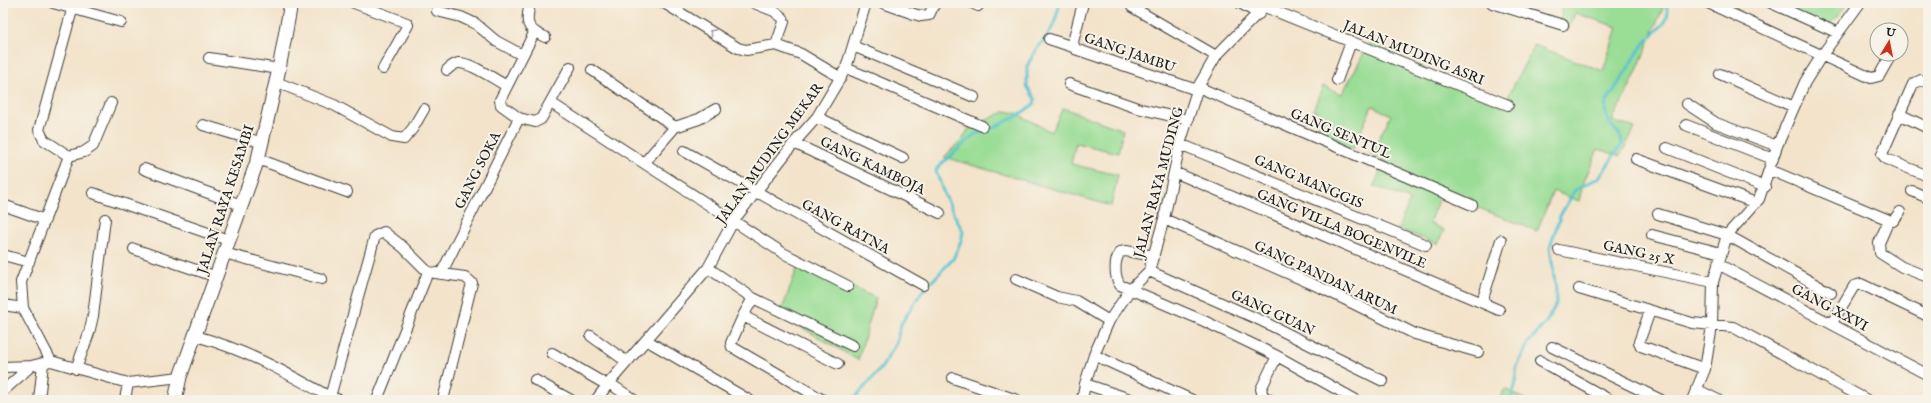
<svg xmlns="http://www.w3.org/2000/svg" width="1931" height="403" viewBox="0 0 1931 403" font-family="'IM FELL English',serif">
<style>
.green{fill:#9add95;stroke:#5b7c58}
.lines{fill:none;stroke-linecap:round;stroke-linejoin:round}
.stream{stroke:#57c3d0;stroke-width:3}
.minor-casing{stroke:#3c3a36;stroke-width:12}
.tertiary-casing{stroke:#3c3a36;stroke-width:15}
.minor{stroke:#fff;stroke-width:10}
.tertiary{stroke:#fff;stroke-width:13}
.oneway{stroke:#999}
.labels{text-anchor:middle;stroke-width:4;stroke-linejoin:round;paint-order:stroke}
.street-label{font-size:14px;fill:#1c1c1c;stroke:#f7f3e8}
</style>
<rect width="100%" height="100%" fill="#f7f3e8"/>
<filter id="ink" filterUnits="userSpaceOnUse"><feTurbulence type="fractalNoise" baseFrequency=".025" numOctaves="2"/><feDisplacementMap in="SourceGraphic" scale="8" xChannelSelector="R" yChannelSelector="G"/><feConvolveMatrix kernelMatrix="1 2 1 2 8 2 1 2 1" color-interpolation-filters="sRGB"/></filter>
<filter id="wash" filterUnits="userSpaceOnUse"><feTurbulence type="fractalNoise" baseFrequency=".012" numOctaves="4" result="noise"/><feDisplacementMap in="SourceGraphic" scale="16" xChannelSelector="R" yChannelSelector="G"/><feGaussianBlur stdDeviation="0.9" result="paint"/><feColorMatrix in="noise" values="0 0 0 0 0 0 0 0 0 0 0 0 0 0 0 0 0 1.4 0 .05"/><feComposite in="paint" operator="in"/></filter>
<g filter="url(#wash)">
<rect width="100%" height="100%" fill="#f3e3ca"/>
<path class="green" d="M 1563,3 L 1665,3 L 1633,80 L 1612,121 L 1635,128 L 1620,156 L 1598,149 L 1583,184 L 1579,201 L 1553,191 L 1537,231 L 1441,193 L 1429,223 L 1444,230 L 1438,244 L 1398,229 L 1410,200 L 1374,186 L 1384,161 L 1370,155 L 1391,115 L 1372,106 L 1353,149 L 1315,133 L 1323,114 L 1313,110 L 1323,86 L 1342,94 L 1370,42 L 1503,107 L 1534,45 L 1603,71 L 1617,27 L 1575,13 L 1568,31 L 1560,27 Z
M 1766,3 L 1848,3 L 1826,29 Z
M 1063,108 L 1123,130 L 1118,153 L 1076,143 L 1071,164 L 1118,175 L 1111,206 L 944,157 L 962,140 L 969,128 L 1006,111 L 1016,113 L 1051,132 Z
M 799,263 L 876,298 L 858,360 L 780,315 Z
M 1505,389 L 1526,400 L 1498,400 Z"/>
<g class="lines">
<path class="stream" d="M 853,400 L 882,367 L 896,343 L 901,324 L 921,293 L 953,259 L 961,241 L 963,232 L 944,194 L 936,171 L 937,168 L 975,134 L 989,130 L 1019,115 L 1034,104 L 1035,99 L 1027,86 L 1027,66 L 1037,48 L 1047,37 L 1054,24 L 1060,3
M 1511,400 L 1516,382 L 1516,369 L 1528,343 L 1547,321 L 1556,304 L 1556,290 L 1550,247 L 1560,216 L 1575,190 L 1600,177 L 1622,143 C 1622,128 1602,128 1606,103 L 1642,46 L 1665,22 L 1667,17 L 1667,3"/>
</g>
</g>
<g filter="url(#ink)">
<g class="lines">
<defs>
<path id="minor" d="M 53,3 L 121,22
M 354,3 L 407,23 L 408,25 L 383,69
M 530,3 C 526,22 525,29 545,37
M 664,3 L 738,48 L 746,50 L 776,45 L 784,22 L 783,18 L 774,11 L 754,3
M 883,3 L 914,14 L 921,16 L 929,15 L 935,3
M 972,3 L 978,6
M 1083,3 L 1073,42 L 1075,49 L 1197,90
M 1240,3 L 1259,14
M 1492,3 L 1563,25
M 1708,3 L 1871,78 L 1879,76 L 1888,60
M 1771,3 L 1838,33
M 1132,7 L 1216,56
M 1265,7 L 1508,105
M 437,11 L 461,17 L 476,24 L 496,41 L 522,55
M 534,33 L 500,100 L 501,105 L 519,118 L 535,122 L 541,119 L 570,67
M 1049,39 L 1073,47
M 776,45 L 801,54 L 841,78
M 853,46 L 974,97
M 209,58 L 279,69
M 846,68 L 982,126
M 447,70 C 450,67 454,64 458,63 C 471,62 495,80 507,86
M 592,70 L 675,127
M 1720,74 L 1794,107
M 1337,80 L 1351,42
M 276,82 L 334,105 L 392,137 L 404,139 L 413,128 L 424,109
M 1928,82 L 1921,80 L 1913,84 L 1882,154 L 1886,159 L 1928,176
M 1069,84 L 1137,108 L 1188,120
M 1198,87 L 1472,205
M 551,103 L 783,253 L 848,286
M 1687,104 L 1716,123 L 1777,146
M 1899,114 L 1928,128
M 817,117 L 903,158
M 203,125 L 263,143
M 1686,125 L 1773,159
M 794,143 L 940,213
M 1180,144 L 1426,245
M 1667,148 L 1765,187
M 684,151 L 923,285
M 69,156 L 21,282 L 23,308 L 51,361 L 128,383 L 180,377
M 69,156 L 44,140 L 39,130 L 74,3
M 69,156 L 84,152 L 93,146 L 111,103
M 258,159 L 347,192
M 1636,159 L 1756,203
M 644,163 L 675,127 L 699,119 L 716,109
M 144,169 L 241,205
M 1770,170 L 1889,220 L 1893,221 L 1900,212
M 1174,172 L 1499,310
M 1912,191 L 1928,198
M 93,193 L 228,240
M 3,205 L 45,220
M 1658,214 L 1727,235 L 1831,293
M 1164,219 L 1326,290 L 1415,334 L 1478,352
M 1889,220 L 1879,243 L 1880,253 L 1902,267 L 1928,277
M 1652,235 L 1721,253
M 134,249 L 217,277
M 1559,250 L 1713,282
M 224,253 L 322,279
M 3,255 L 29,262
M 1154,256 L 1126,251 L 1120,252 C 1114,261 1114,276 1120,285 L 1204,321 L 1277,356 L 1356,400
M 1718,264 L 1928,375
M 708,268 L 753,298 L 743,316 L 838,364
M 1149,271 L 1262,321 L 1383,381
M 441,274 L 519,118
M 1016,279 L 1057,297 L 1076,301 L 1109,321
M 1579,289 L 1692,323 L 1733,327 L 1867,400
M 753,298 L 853,346
M 1482,302 L 1501,240
M 3,305 L 23,308
M 1650,311 L 1639,342 L 1641,346 L 1705,369
M 743,316 L 731,343 L 732,347 L 823,400
M 1832,323 L 1854,286 L 1861,284 L 1928,316
M 196,336 C 246,350 285,372 330,397 L 340,400
M 591,336 L 627,362
M 646,340 L 749,400
M 1552,347 L 1661,400
M 552,353 L 607,385
M 1094,355 L 1192,400
M 1540,361 L 1610,400
M 3,367 L 31,366 L 51,361
M 76,369 L 89,333 L 93,316 L 105,219
M 953,378 L 1017,400
M 535,380 L 571,400
M 609,383 L 634,400
M 1085,384 L 1133,400
M 1696,389 L 1718,400
M 3,391 L 31,366
M 330,397 L 375,236 L 384,232 L 403,247 L 428,272 L 465,277 L 472,283 L 443,400
M 39,400 L 43,364
M 125,400 L 128,383
M 377,400 L 428,272
M 596,400 L 609,383 L 708,268 L 734,220 L 794,143 L 817,117 L 846,68 L 866,3
M 1082,400 L 1085,384 L 1094,355 L 1109,321 L 1130,290 L 1149,271 L 1164,219 L 1180,144 L 1198,87 L 1216,56 L 1268,3
M 1270,400 L 1263,396 L 1261,389 L 1277,356
M 1692,400 L 1705,369 L 1712,326 L 1713,282 L 1727,235 L 1759,199 L 1777,146 L 1805,82 L 1822,55 L 1860,3"/>
<path id="tertiary" d="M 175,400 L 180,377 L 258,159 L 279,69 L 291,3"/>
</defs>
<use href="#minor" class="minor-casing"/>
<use href="#tertiary" class="tertiary-casing"/>
<use href="#minor" class="minor"/>
<use href="#tertiary" class="tertiary"/>
</g>
<defs><path id="oneway-chevron" d="M-2-3.5L2.5 0L-2 3.5" fill="none" stroke-width="1.6" stroke-linecap="round" stroke-linejoin="round"/></defs>
<use class="oneway" href="#oneway-chevron" transform="translate(712 32) rotate(-149)"/>
</g>
<g class="labels">
<g class="street-label">
<text transform="translate(1130 52) rotate(19)" y="5">GANG JAMBU</text>
<text transform="translate(1414 52) rotate(22)" y="5">JALAN MUDING ASRI</text>
<text transform="translate(1341 133) rotate(23)" y="5">GANG SENTUL</text>
<text transform="translate(769 153) rotate(-54)" y="5">JALAN MUDING MEKAR</text>
<text transform="translate(873 165) rotate(26)" y="5">GANG KAMBOJA</text>
<text transform="translate(477 170) rotate(-63)" y="5">GANG SOKA</text>
<text transform="translate(1309 181) rotate(23)" y="5">GANG MANGGIS</text>
<text transform="translate(1158 182) rotate(-75)" y="5">JALAN RAYA MUDING</text>
<text transform="translate(225 199) rotate(-72)" y="5">JALAN RAYA KESAMBI</text>
<text transform="translate(846 226) rotate(29)" y="5">GANG RATNA</text>
<text transform="translate(1342 228) rotate(23)" y="5">GANG VILLA BOGENVILE</text>
<text transform="translate(1639 252) rotate(12)" y="5">GANG 25 X</text>
<text transform="translate(1326 277) rotate(25)" y="5">GANG PANDAN ARUM</text>
<text transform="translate(1830 307) rotate(28)" y="5">GANG XXVI</text>
<text transform="translate(1273 312) rotate(25)" y="5">GANG GUAN</text>
</g>
</g>
<rect width="1931" height="403" fill="none" stroke="#f7f3e8" stroke-width="16"/>
<g transform="translate(1889 42) rotate(10)"><circle r="19" fill="#f7f3e8" stroke="#9f9d96"/>
<path d="M0-3L7 15L0 10L-7 15Z" fill="#c8321e"/>
<text y="-6" font-size="11" font-weight="bold" text-anchor="middle" fill="#1c1c1c">U</text>
</g>
</svg>
